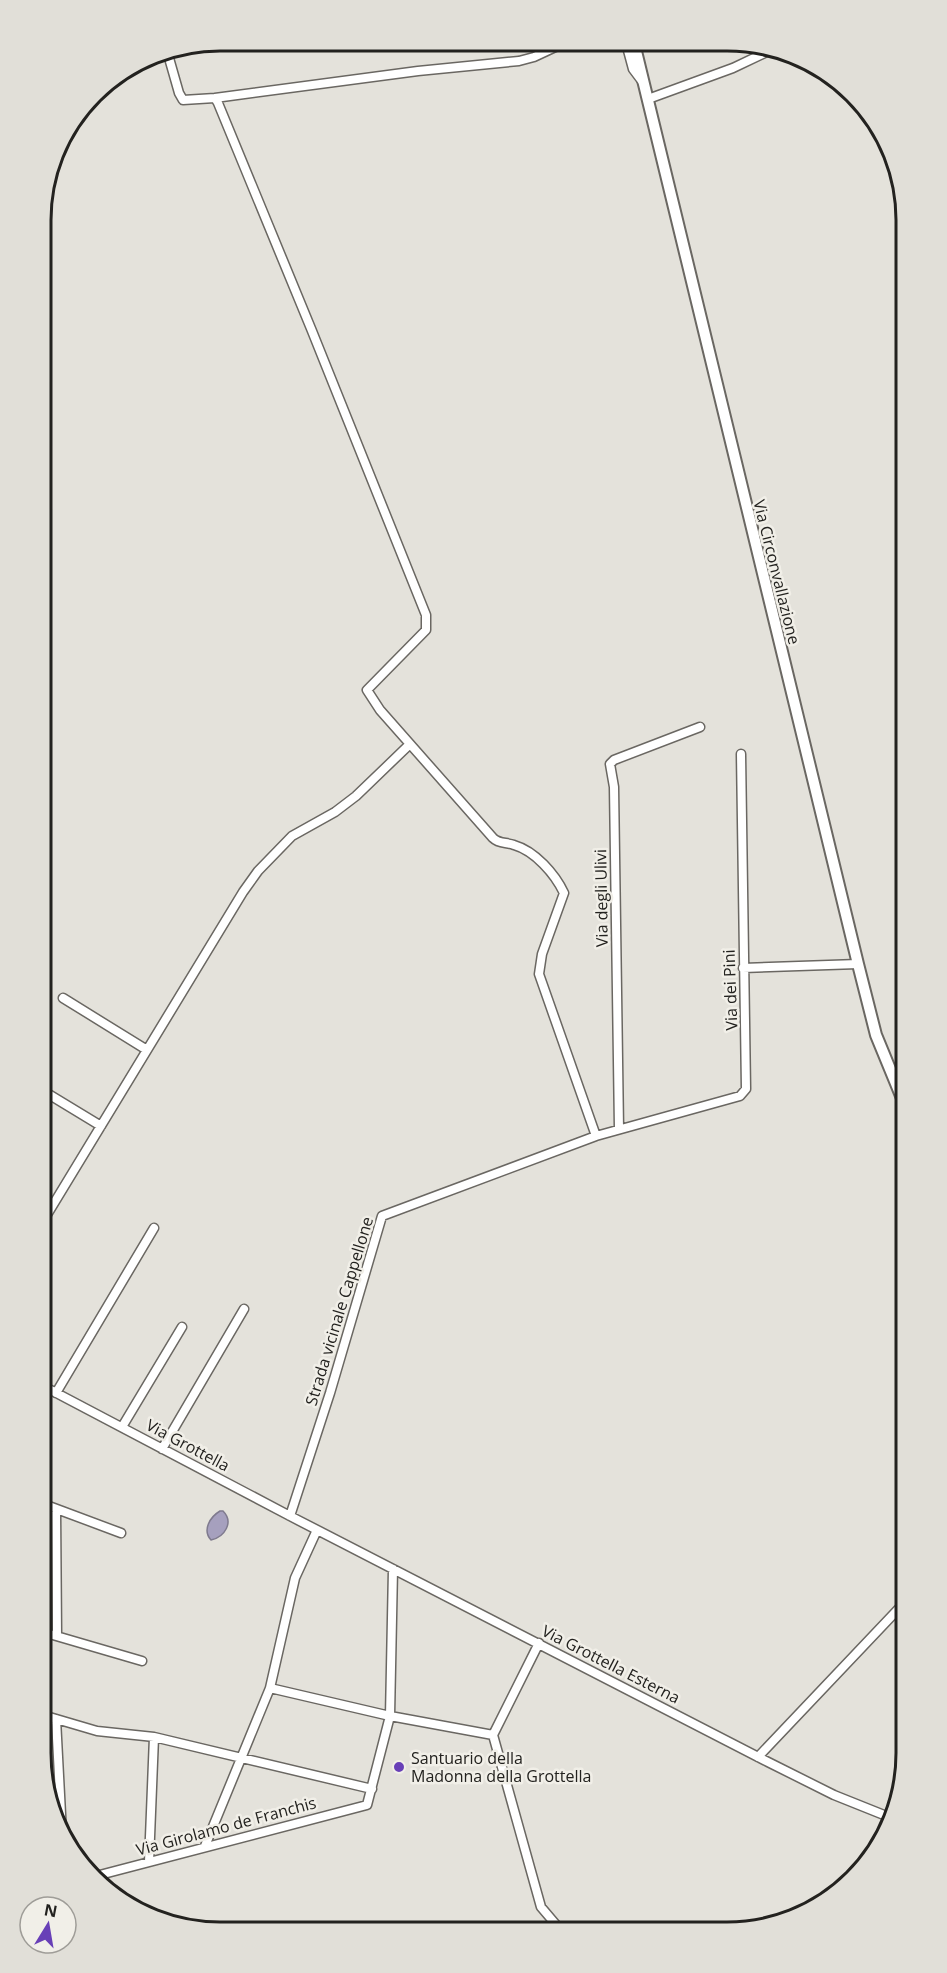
<svg xmlns="http://www.w3.org/2000/svg" width="947" height="1973" viewBox="0 0 947 1973" font-family="'Open Sans',sans-serif">
<style>
.water{fill:#a6a0be;stroke:#7f7a8e;stroke-width:1.5}
.lines{fill:none;stroke-linecap:round;stroke-linejoin:round}
.minor-casing{stroke:#6a6762;stroke-width:11}
.major-casing{stroke:#6a6762;stroke-width:14}
.minor{stroke:#fff;stroke-width:8}
.major{stroke:#fff;stroke-width:10}
.poi-dot{fill:#683fb7;stroke:#f1efe8;stroke-width:2}
.labels{text-anchor:middle;stroke-width:5;stroke-linejoin:round;paint-order:stroke}
.street-label{font-size:16px;fill:#23221f;stroke:#f1efe8}
.poi-label{font-size:16px;fill:#23221f;stroke:#f1efe8;text-anchor:start}
.rim{fill:none;stroke:#23221f;stroke-width:3}
</style>
<rect width="100%" height="100%" fill="#e4e2db"/>
<path class="water" d="M 220,1511 L 223,1511 C 234,1522 225,1537 211,1540 C 202,1530 210,1517 220,1511 Z"/>
<g class="lines">
<defs>
<path id="minor" d="M 626,43 L 633,69 L 642,81
M 167,51 L 179,93 L 183,100 L 215,98 L 218,103 L 312,331 L 426,615 L 426,630 L 367,690 L 380,710 L 493,838 C 499,844 506,842 514,845 C 535,851 555,874 564,893 L 542,954 L 539,974 L 596,1136
M 215,98 L 418,71 L 519,61 L 534,57 L 564,43
M 648,99 L 733,68 L 773,49
M 743,968 L 858,964
M 63,998 L 147,1050
M 45,1092 L 101,1126
M 619,1129 L 614,787 L 610,764 L 614,760 L 700,727
M 45,1218 L 243,892 L 258,871 L 292,836 L 335,812 L 356,796 L 410,744
M 45,1387 L 290,1516 L 768,1762 L 834,1795 L 894,1819
M 56,1393 L 154,1228
M 122,1427 L 182,1327
M 162,1449 L 244,1309
M 46,1505 L 121,1533
M 56,1509 L 57,1636
M 290,1516 L 330,1393 L 382,1216 L 596,1136 L 740,1096 L 746,1089 L 741,754
M 46,1633 L 142,1661
M 539,1643 L 493,1735 L 541,1907 L 558,1927
M 270,1688 L 390,1716 L 393,1569
M 46,1716 L 97,1731 L 154,1737 L 372,1789
M 56,1719 L 62,1833
M 758,1757 L 905,1602
M 205,1846 L 270,1688 L 295,1578 L 317,1530
M 149,1862 L 154,1737
M 92,1877 L 367,1805 L 390,1716 L 493,1735"/>
<path id="major" d="M 634,43 L 858,964 L 876,1035 L 904,1103"/>
</defs>
<use href="#minor" class="minor-casing"/>
<use href="#major" class="major-casing"/>
<use href="#minor" class="minor"/>
<use href="#major" class="major"/>
</g>
<circle class="poi-dot" cx="399" cy="1767" r="6"/>
<g class="labels">
<g class="street-label">
<text transform="translate(777 572) rotate(76)" y="6">Via Circonvallazione</text>
<text transform="translate(601 898) rotate(-91)" y="6">Via degli Ulivi</text>
<text transform="translate(730 990) rotate(-92)" y="6">Via dei Pini</text>
<text transform="translate(339 1311) rotate(-73)" y="6">Strada vicinale Cappellone</text>
<text transform="translate(188 1445) rotate(28)" y="6">Via Grottella</text>
<text transform="translate(611 1664) rotate(27)" y="6">Via Grottella Esterna</text>
<text transform="translate(226 1826) rotate(-15)" y="6">Via Girolamo de Franchis</text>
</g>
<g class="poi-label">
<text x="411" y="1764">Santuario della<tspan x="411" dy="18">Madonna della Grottella</tspan></text>
</g>
</g>
<path d="M0 0H947V1973H0ZM220 51H727A169 169 0 0 1 896 220V1753A169 169 0 0 1 727 1922H220A169 169 0 0 1 51 1753V220A169 169 0 0 1 220 51Z" fill="#e1dfd8" fill-rule="evenodd"/>
<path class="rim" d="M220 51H727A169 169 0 0 1 896 220V1753A169 169 0 0 1 727 1922H220A169 169 0 0 1 51 1753V220A169 169 0 0 1 220 51Z"/>
<g transform="translate(48 1925) rotate(11)"><circle r="28" fill="#f1efe8" stroke="#9f9d98" stroke-width="1.5"/>
<path d="M0-4.5L10 22L0 15L-10 22Z" fill="#683fb7"/>
<text y="-9" font-size="16" font-weight="bold" text-anchor="middle" fill="#23221f">N</text>
</g>
</svg>
